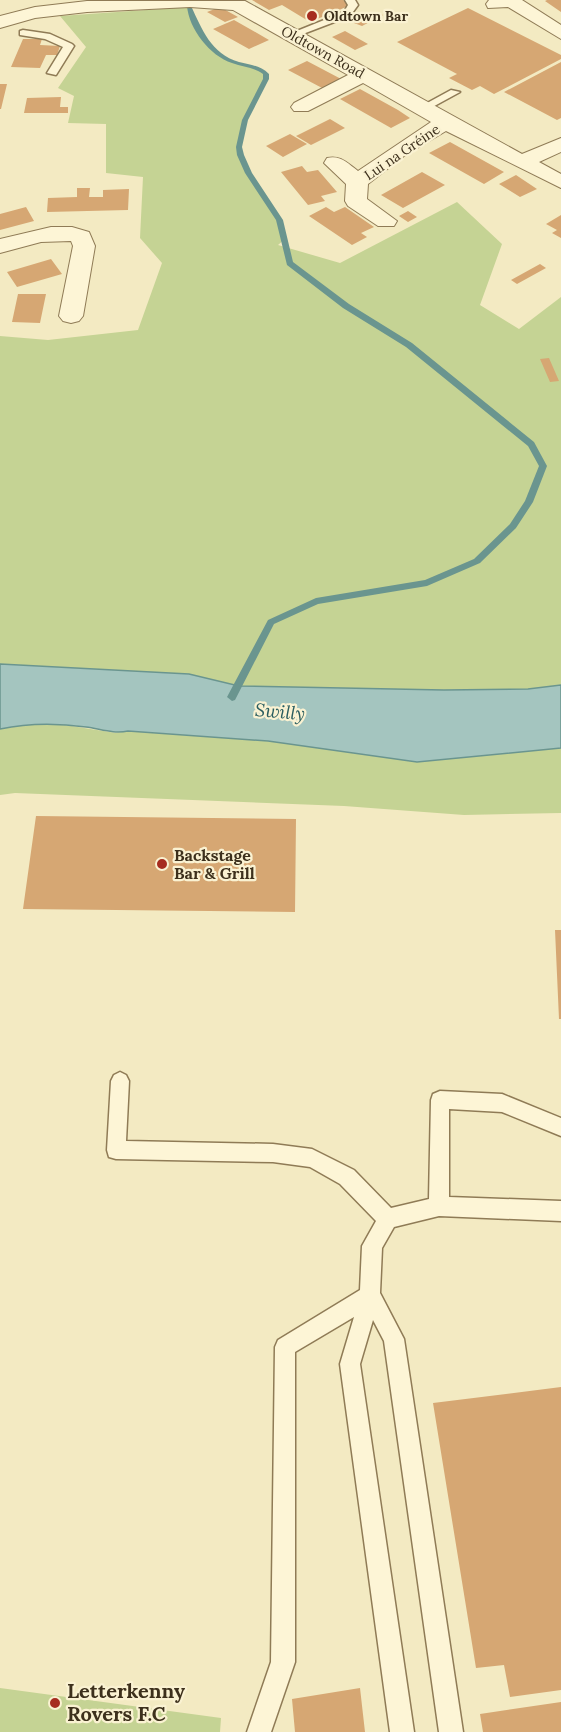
<svg xmlns="http://www.w3.org/2000/svg" width="561" height="1732" viewBox="0 0 561 1732" font-family="Lora,serif">
<style>
.green{fill:#c5d394}
.water{fill:#a4c5bf;stroke:#6a958f;stroke-width:1.5}
.lines{fill:none;stroke-linecap:round;stroke-linejoin:round}
.stream{fill:#6a958f;fill-rule:evenodd}
.building{fill:#d6a773}
.service-casing{stroke:#8f7b56;stroke-width:3}
.minor-casing{stroke:#8f7b56;stroke-width:2}
.service{fill:#fdf5d6;fill-rule:evenodd}
.minor{fill:#fdf5d6;fill-rule:evenodd}
.poi-dot{fill:#a62c1f;stroke:#faf2d2;stroke-width:2}
.labels{text-anchor:middle;stroke-width:4.5;stroke-linejoin:round;paint-order:stroke}
.far-poi-label{font-size:14px;font-weight:bold;fill:#3d301c;stroke:#faf2d2;text-anchor:start}
.far-street-label{font-size:14px;fill:#3d301c;stroke:#faf2d2}
.poi-label{font-size:16px;font-weight:bold;fill:#3d301c;stroke:#faf2d2;text-anchor:start}
.water-label{font-size:18px;font-style:italic;fill:#2a5d5f;stroke:#faf2d2}
.near-poi-label{font-size:20px;font-weight:bold;fill:#3d301c;stroke:#faf2d2;text-anchor:start}
</style>
<rect width="100%" height="100%" fill="#f3eac2"/>
<path class="green" d="M 189,7 C 198,31 209,55 236,63 C 246,66 258,65 266,74 L 266,79 L 248,110 L 239,149 L 259,191 L 277,214 L 286,238 L 278,245 L 340,263 L 457,202 L 502,244 L 480,305 L 519,329 L 561,297 L 561,685 L 528,689 L 444,690 L 239,686 L 189,674 L 0,664 L 0,336 L 48,340 L 138,330 L 162,263 L 140,238 L 143,177 L 106,173 L 106,124 L 68,123 L 74,96 L 58,88 L 86,47 L 60,16 Z
M 29,724 L 65,725 L 116,733 L 128,731 L 268,741 L 417,762 L 561,748 L 561,813 L 464,815 L 344,806 L 15,793 L 0,795 L 0,729 Z
M 0,1688 L 221,1718 L 220,1732 L 0,1732 Z"/>
<path class="water" d="M 0,664 L 189,674 L 239,686 L 444,690 L 528,689 L 561,685 L 561,748 L 417,762 L 268,741 L 128,731 C 113,734 101,729 86,727 C 57,723 28,723 0,729 Z"/>
<g class="lines">
<path class="stream" d="M 187,6 L 191,6 C 202,29 211,54 239,62 C 250,65 260,65 269,74 L 269,79 L 248,120 L 242,147 L 244,155 L 252,173 L 283,220 L 293,262 L 349,304 L 412,343 L 534,442 L 547,466 L 533,502 L 516,528 L 480,563 L 427,586 L 318,604 L 274,624 L 235,700 L 232,701 L 227,697 L 268,620 L 316,598 L 425,580 L 474,559 L 510,524 L 525,501 L 539,466 L 528,446 L 406,347 L 343,308 L 287,265 L 276,220 L 245,173 L 237,155 L 236,147 L 242,120 L 263,79 L 263,74 C 254,67 243,67 232,63 C 210,56 189,29 187,6 Z"/>
</g>
<path class="building" d="M 252,0 L 343,0 L 351,5 L 310,22 L 282,5 L 269,10 Z
M 561,0 L 561,12 L 545,1 L 547,0 Z
M 220,7 L 238,17 L 225,22 L 207,12 Z
M 468,8 L 561,55 L 561,59 L 494,94 L 480,86 L 472,90 L 449,78 L 457,74 L 397,42 Z
M 375,12 L 383,15 L 362,26 L 354,23 Z
M 234,20 L 257,33 L 269,40 L 249,49 L 213,29 Z
M 345,31 L 368,44 L 355,50 L 332,37 Z
M 23,39 L 42,39 L 40,45 L 60,46 L 57,55 L 46,55 L 40,68 L 11,67 Z
M 307,61 L 343,80 L 324,89 L 288,70 Z
M 561,62 L 561,118 L 557,120 L 504,92 Z
M 0,84 L 7,84 L 1,109 L 0,109 Z
M 360,89 L 398,110 L 410,118 L 391,128 L 340,99 Z
M 61,97 L 60,107 L 68,107 L 68,113 L 24,113 L 27,98 Z
M 330,119 L 345,128 L 311,145 L 296,136 Z
M 290,134 L 307,144 L 283,157 L 266,146 Z
M 450,142 L 504,172 L 484,184 L 429,153 Z
M 302,166 L 307,172 L 318,170 L 337,192 L 321,196 L 325,201 L 308,205 L 281,172 Z
M 422,172 L 445,185 L 403,208 L 381,195 Z
M 516,175 L 537,189 L 520,197 L 499,184 Z
M 77,188 L 90,188 L 89,197 L 103,197 L 103,190 L 129,189 L 128,210 L 47,212 L 48,198 L 77,197 Z
M 26,207 L 34,221 L 0,230 L 0,214 Z
M 326,207 L 334,212 L 345,207 L 374,227 L 361,233 L 367,237 L 352,245 L 309,216 Z
M 408,211 L 417,217 L 408,222 L 399,216 Z
M 561,215 L 561,238 L 552,233 L 557,230 L 546,224 Z
M 51,259 L 62,274 L 17,287 L 7,272 Z
M 540,264 L 546,268 L 517,284 L 511,280 Z
M 18,294 L 46,294 L 40,323 L 12,322 Z
M 549,358 L 559,381 L 550,382 L 540,359 Z
M 36,816 L 296,819 L 295,912 L 23,909 Z
M 555,930 L 561,930 L 561,1019 L 559,1019 Z
M 561,1387 L 561,1690 L 510,1697 L 504,1665 L 476,1668 L 433,1403 Z
M 360,1688 L 365,1732 L 295,1732 L 292,1699 Z
M 561,1702 L 561,1732 L 483,1732 L 480,1714 Z"/>
<g class="lines">
<defs>
<path id="service" d="M 345,0 L 355,0 L 358,5 L 350,16 L 295,37 L 287,35 L 344,12 L 348,5 Z
M 23,30 L 50,34 L 72,44 L 74,46 L 56,75 L 47,73 L 63,47 L 45,39 L 20,35 L 20,31 Z
M 451,90 L 460,92 L 427,110 L 418,108 Z
M 120,1072 L 126,1075 L 129,1081 L 126,1141 L 273,1144 L 312,1149 L 354,1170 L 391,1208 L 429,1199 L 431,1100 L 433,1094 L 440,1091 L 502,1094 L 561,1118 L 561,1136 L 502,1112 L 449,1109 L 449,1197 L 561,1201 L 561,1221 L 439,1216 L 394,1227 L 382,1248 L 380,1293 L 404,1339 L 463,1732 L 439,1732 L 384,1341 L 373,1320 L 360,1364 L 414,1732 L 390,1732 L 340,1364 L 354,1317 L 295,1352 L 295,1662 L 271,1732 L 247,1732 L 271,1662 L 275,1347 L 278,1340 L 360,1290 L 362,1246 L 376,1221 L 340,1184 L 310,1167 L 273,1162 L 116,1159 L 109,1157 L 107,1150 L 111,1081 L 114,1075 Z"/>
<path id="minor" d="M 489,0 L 522,0 L 561,25 L 561,39 L 508,7 L 488,8 L 486,4 Z
M 87,1 L 245,1 L 522,154 L 561,138 L 561,152 L 539,162 L 561,174 L 561,188 L 446,131 L 404,156 L 368,184 L 367,199 L 397,221 L 394,226 L 378,226 L 348,206 L 345,201 L 346,184 L 324,163 L 327,158 C 341,155 347,163 358,171 L 431,122 L 363,83 L 308,111 L 294,111 L 291,107 L 294,103 L 348,75 L 233,10 L 190,7 L 87,12 L 35,18 L 0,28 L 0,16 L 35,7 Z
M 51,227 L 72,227 L 89,232 L 95,246 L 83,316 L 79,321 L 71,323 L 63,321 L 59,316 L 73,246 L 71,241 L 41,242 L 0,253 L 0,239 Z"/>
</defs>
<use href="#service" class="service-casing"/>
<use href="#minor" class="minor-casing"/>
<use href="#service" class="service"/>
<use href="#minor" class="minor"/>
</g>
<g class="poi-dot">
<circle cx="312" cy="16" r="6"/>
<circle cx="162" cy="864" r="6"/>
<circle cx="55" cy="1703" r="6"/>
</g>
<g class="labels">
<g class="far-poi-label">
<text x="324" y="21">Oldtown Bar</text>
</g>
<g class="far-street-label">
<text transform="translate(323 52) rotate(29)" y="5">Oldtown Road</text>
<text transform="translate(402 152) rotate(-34)" y="5">Lui na Gréine</text>
</g>
<g class="poi-label">
<text x="174" y="861">Backstage<tspan x="174" dy="18">Bar &amp; Grill</tspan></text>
</g>
<g class="water-label">
<text transform="translate(280 712) rotate(5)" y="6">Swilly</text>
</g>
<g class="near-poi-label">
<text x="67" y="1698">Letterkenny<tspan x="67" dy="23">Rovers F.C</tspan></text>
</g>
</g>
</svg>
